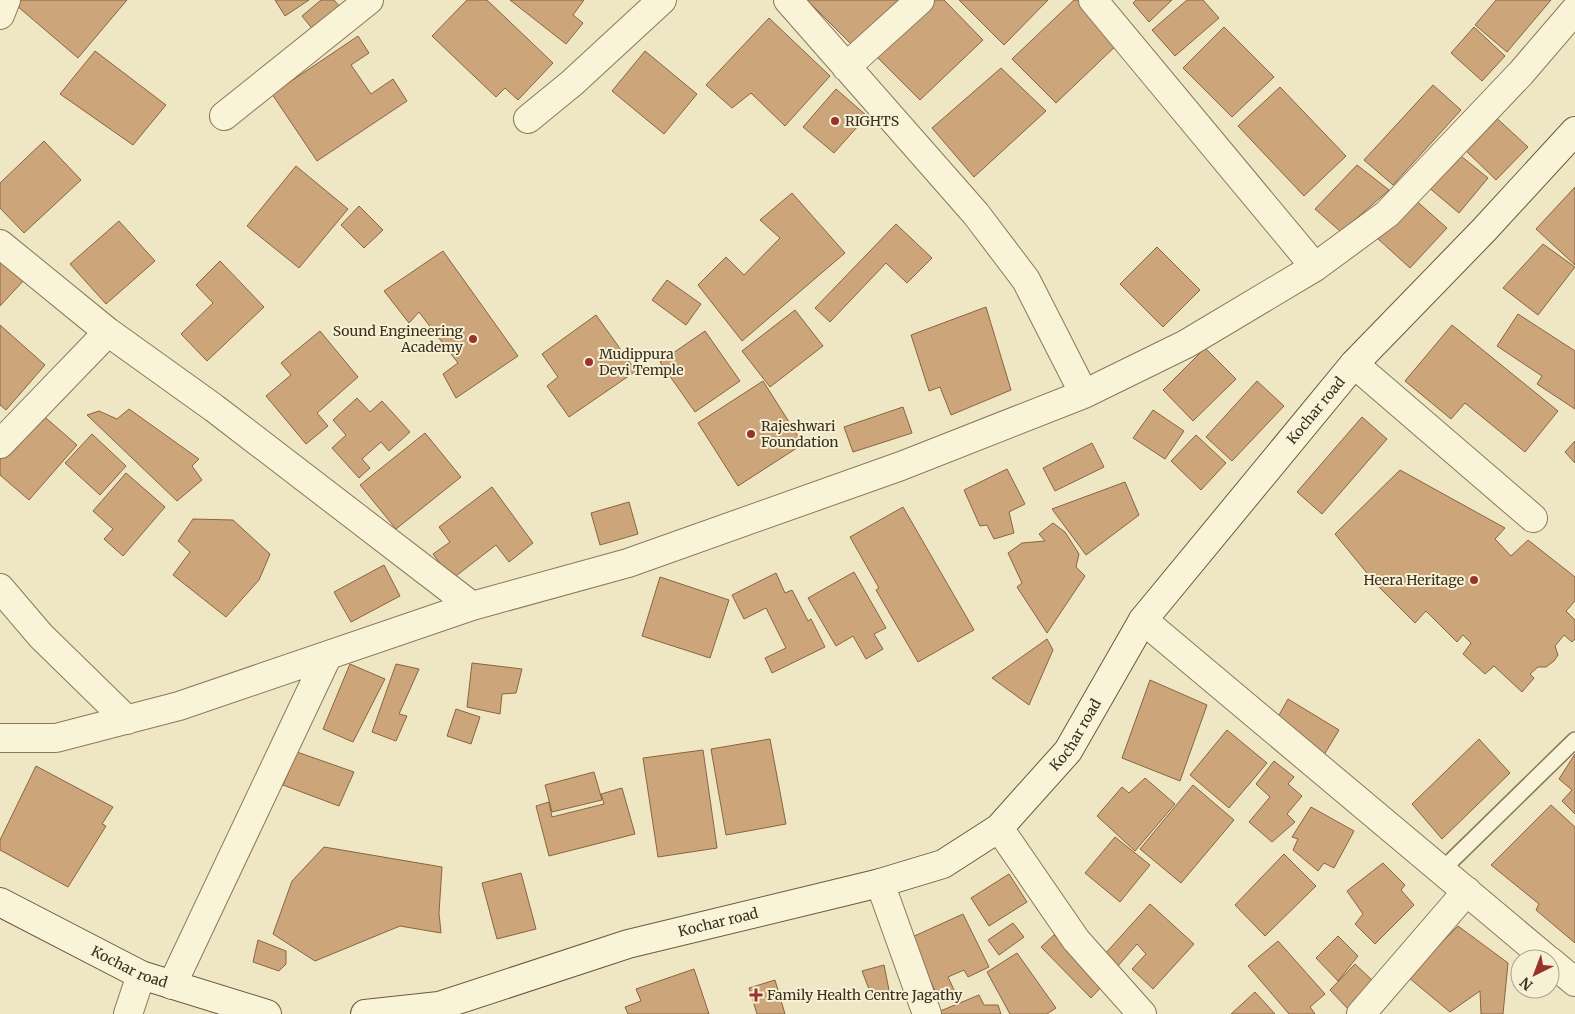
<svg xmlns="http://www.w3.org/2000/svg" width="1575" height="1014" viewBox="0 0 1575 1014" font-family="Merriweather,serif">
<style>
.building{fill:#cda57a;stroke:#896440}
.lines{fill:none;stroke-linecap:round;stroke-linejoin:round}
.lane-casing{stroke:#8a785a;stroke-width:18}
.street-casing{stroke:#8a785a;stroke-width:30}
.secondary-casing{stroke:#6b593e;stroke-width:30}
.lane{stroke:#f9f3d8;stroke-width:15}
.street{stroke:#f9f3d8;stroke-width:28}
.secondary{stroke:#f9f3d8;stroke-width:28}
.poi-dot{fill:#99342a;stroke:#f6f0d4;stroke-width:2}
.labels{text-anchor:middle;stroke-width:4;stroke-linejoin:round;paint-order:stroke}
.poi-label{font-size:14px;fill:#3a2e1e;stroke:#f6f0d4;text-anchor:start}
.street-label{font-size:14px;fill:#3a2e1e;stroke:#f6f0d4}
</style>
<rect width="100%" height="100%" fill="#efe6c4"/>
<path class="building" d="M 20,0 L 127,0 L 78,58 L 16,5 Z
M 275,0 L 309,0 L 285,16 Z
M 321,0 L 334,0 L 341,8 L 314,31 L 302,16 Z
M 467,0 L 487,0 L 553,63 L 518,100 L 505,88 L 496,97 L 432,36 Z
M 510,0 L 584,0 L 573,15 L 583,23 L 566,44 Z
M 807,0 L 904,0 L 855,48 Z
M 932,0 L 944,0 L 983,40 L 920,100 L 877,57 Z
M 959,0 L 1048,0 L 1004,45 Z
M 1074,0 L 1084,0 L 1121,41 L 1056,103 L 1012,59 Z
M 1136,0 L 1172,0 L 1149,22 L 1133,3 Z
M 1187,0 L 1203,0 L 1219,18 L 1175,56 L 1152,30 Z
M 1496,0 L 1551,0 L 1507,52 L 1475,25 Z
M 769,18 L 830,76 L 785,126 L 751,93 L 732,108 L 706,85 Z
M 1224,27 L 1274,77 L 1232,117 L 1183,68 Z
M 1474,27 L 1505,56 L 1482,81 L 1451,53 Z
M 358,36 L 369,53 L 351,65 L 371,94 L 393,79 L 407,101 L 317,161 L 272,94 Z
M 95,51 L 166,105 L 133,145 L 60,94 Z
M 645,51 L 697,94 L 664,134 L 612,91 Z
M 1001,68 L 1046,111 L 974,177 L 932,128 Z
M 1433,85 L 1461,110 L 1393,185 L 1364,160 Z
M 1280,87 L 1346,156 L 1304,196 L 1238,126 Z
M 836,89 L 867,116 L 834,153 L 803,127 Z
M 1490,112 L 1528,147 L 1496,180 L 1459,144 Z
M 44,141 L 81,180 L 24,233 L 0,208 L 0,183 Z
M 1456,152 L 1488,178 L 1459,213 L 1427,186 Z
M 1357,165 L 1389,190 L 1341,232 L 1315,209 Z
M 296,166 L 348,209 L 299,268 L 247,226 Z
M 1575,187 L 1575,265 L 1536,229 Z
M 792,193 L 845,253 L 742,341 L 698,285 L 726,257 L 744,275 L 780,238 L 760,220 Z
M 1413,198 L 1447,228 L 1410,268 L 1377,238 Z
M 359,206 L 383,230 L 364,248 L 341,225 Z
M 119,221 L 155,261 L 106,304 L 70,264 Z
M 896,224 L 932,258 L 907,283 L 886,263 L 830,322 L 815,308 Z
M 1543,244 L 1575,267 L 1538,315 L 1503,288 Z
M 1157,247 L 1200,290 L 1163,327 L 1120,284 Z
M 443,251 L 518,356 L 456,398 L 443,374 L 458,363 L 419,312 L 409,323 L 384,291 Z
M 0,255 L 25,279 L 0,306 Z
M 220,261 L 264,307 L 207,361 L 181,334 L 213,303 L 196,285 Z
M 667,280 L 701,304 L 686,325 L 652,300 Z
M 986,307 L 1011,390 L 951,415 L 940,387 L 929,391 L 911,335 Z
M 795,310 L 823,346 L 770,387 L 742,351 Z
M 1518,314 L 1575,351 L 1575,409 L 1537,384 L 1542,376 L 1497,346 Z
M 596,315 L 636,371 L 569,417 L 547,386 L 558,377 L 542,354 Z
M 0,325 L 45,365 L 6,410 L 0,405 Z
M 1452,325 L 1558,411 L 1525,452 L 1465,403 L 1451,419 L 1405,381 Z
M 320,331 L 358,377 L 317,413 L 328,426 L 306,444 L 266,396 L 291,375 L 281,363 Z
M 705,331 L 740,381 L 695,412 L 660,362 Z
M 1205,348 L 1236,379 L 1193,421 L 1163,390 Z
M 763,381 L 803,444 L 738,486 L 698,423 Z
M 1257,381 L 1284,406 L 1232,461 L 1206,437 Z
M 357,398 L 370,412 L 382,401 L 410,432 L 389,451 L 381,442 L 362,459 L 370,468 L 359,478 L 332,448 L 346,435 L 333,420 Z
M 903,407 L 912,433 L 853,452 L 844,427 Z
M 129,409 L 199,459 L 192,466 L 202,480 L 177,501 L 87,415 L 99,411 L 117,419 Z
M 1153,410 L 1184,431 L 1165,459 L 1133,438 Z
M 39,412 L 77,445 L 29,500 L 0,475 L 0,457 Z
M 1362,417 L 1387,439 L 1322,514 L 1297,492 Z
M 425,433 L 461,477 L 396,529 L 360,485 Z
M 92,434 L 126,466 L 100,495 L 65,463 Z
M 1196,435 L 1226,463 L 1201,490 L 1171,461 Z
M 1575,441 L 1575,463 L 1565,452 Z
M 1092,443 L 1104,467 L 1055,491 L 1043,468 Z
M 1007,469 L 1025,504 L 1009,512 L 1014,533 L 994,539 L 987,525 L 980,526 L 964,490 Z
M 1400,470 L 1505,528 L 1495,539 L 1511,556 L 1528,540 L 1575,577 L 1575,601 L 1566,611 L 1575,620 L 1575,639 L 1572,642 L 1564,635 L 1555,646 L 1558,655 L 1554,661 L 1546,667 L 1538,667 L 1530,674 L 1534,678 L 1522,692 L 1494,666 L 1485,674 L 1463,654 L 1471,643 L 1463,635 L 1457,642 L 1426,611 L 1415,623 L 1376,584 L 1335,534 Z
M 126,473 L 165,507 L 123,556 L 104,539 L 113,529 L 93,511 Z
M 1125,482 L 1139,515 L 1086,555 L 1052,509 Z
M 492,487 L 533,543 L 509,562 L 496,545 L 452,579 L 433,554 L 450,542 L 439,527 Z
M 629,502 L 638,534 L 600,545 L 591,513 Z
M 903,507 L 974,630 L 918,662 L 876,590 L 879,588 L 850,537 Z
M 193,519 L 233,520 L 270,554 L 259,580 L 226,617 L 173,575 L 190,552 L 178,541 Z
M 1053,523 L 1065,532 L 1079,554 L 1076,567 L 1085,576 L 1047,633 L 1017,587 L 1022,583 L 1008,553 L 1022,543 L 1045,541 L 1039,534 Z
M 384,565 L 400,596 L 351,622 L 334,592 Z
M 854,572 L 886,628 L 874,634 L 883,649 L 866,659 L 853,636 L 836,646 L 808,598 Z
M 776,573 L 785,593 L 792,590 L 808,621 L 811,619 L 825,647 L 772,673 L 765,658 L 786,648 L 766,608 L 744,619 L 732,595 Z
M 660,577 L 729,600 L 710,658 L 642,636 Z
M 1047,639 L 1053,650 L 1029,705 L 992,678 Z
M 472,663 L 522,669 L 516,693 L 502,694 L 500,714 L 467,707 Z
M 350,664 L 385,679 L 353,742 L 323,729 Z
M 396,664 L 419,669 L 399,714 L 407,716 L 396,741 L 372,732 Z
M 1150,680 L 1207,705 L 1180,781 L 1122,758 Z
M 1288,699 L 1339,730 L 1324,755 L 1274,724 Z
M 456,709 L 480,717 L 471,744 L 447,736 Z
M 1227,730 L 1267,763 L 1229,808 L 1190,775 Z
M 770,739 L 786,824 L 726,835 L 711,749 Z
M 1479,739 L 1510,773 L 1442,839 L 1412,804 Z
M 703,750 L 717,848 L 658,857 L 643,758 Z
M 297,752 L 354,772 L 339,806 L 283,785 Z
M 1575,754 L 1575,814 L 1562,801 L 1572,790 L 1559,779 Z
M 1274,761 L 1294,777 L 1288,784 L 1302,796 L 1287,814 L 1295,822 L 1272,842 L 1249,822 L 1270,797 L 1256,784 Z
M 36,766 L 113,807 L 102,824 L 106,826 L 68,887 L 0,850 L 0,840 Z
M 594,772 L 602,800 L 552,812 L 545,785 Z
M 1145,778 L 1175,804 L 1135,851 L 1097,816 L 1122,787 L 1129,793 Z
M 1193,785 L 1234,820 L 1181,883 L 1140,849 Z
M 622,788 L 635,834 L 549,856 L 536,806 L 549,802 L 552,817 L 604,804 L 601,794 Z
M 1551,805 L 1575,827 L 1575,943 L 1536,910 L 1539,904 L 1491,865 Z
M 1311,807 L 1354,831 L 1334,868 L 1324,863 L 1318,871 L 1293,850 L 1298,839 L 1292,837 Z
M 1115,837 L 1150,865 L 1120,902 L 1085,873 Z
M 324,847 L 442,867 L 439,913 L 441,933 L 400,926 L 315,961 L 273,934 L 292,881 Z
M 1284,854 L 1316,886 L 1265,936 L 1235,905 Z
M 1383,863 L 1405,885 L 1401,890 L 1414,905 L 1375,944 L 1355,924 L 1363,914 L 1347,891 Z
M 521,873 L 536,929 L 497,939 L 482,883 Z
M 1009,874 L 1027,902 L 989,926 L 971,898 Z
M 1150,904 L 1194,944 L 1153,989 L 1132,969 L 1146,954 L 1137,944 L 1117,967 L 1104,955 Z
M 963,914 L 989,967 L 968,977 L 964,970 L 948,977 L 955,992 L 939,999 L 910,938 Z
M 1013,923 L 1024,937 L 999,955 L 988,940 Z
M 1458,926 L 1508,963 L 1503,1014 L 1481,1014 L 1480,991 L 1450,1012 L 1408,977 Z
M 1054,935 L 1103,985 L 1091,998 L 1041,947 Z
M 1338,936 L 1358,956 L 1338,981 L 1316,958 Z
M 258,940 L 286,951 L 286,964 L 279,971 L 253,962 Z
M 1278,941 L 1325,994 L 1310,1007 L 1315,1014 L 1289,1014 L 1248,966 Z
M 1017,953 L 1056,1008 L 1047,1014 L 1010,1014 L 987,972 Z
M 1355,964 L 1374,982 L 1348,1009 L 1330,990 Z
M 884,965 L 890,995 L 872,997 L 862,971 Z
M 694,969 L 709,1014 L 628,1014 L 625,1007 L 641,1001 L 636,989 Z
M 775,980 L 785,1014 L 757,1014 L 749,988 Z
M 1255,992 L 1275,1014 L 1231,1014 Z
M 979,995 L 984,1005 L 998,1005 L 1001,1014 L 938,1014 L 938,1012 Z"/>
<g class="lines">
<defs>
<path id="lane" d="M 1442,870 L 1575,740"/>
<path id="street" d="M 788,0 L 976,214 L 1026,280 L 1084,394
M 1093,0 L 1315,267
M 0,15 L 6,0
M 846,67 L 920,0
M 224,116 L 369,0
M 528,119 L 572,83 L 662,0
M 0,244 L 108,332 L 214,408 L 472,606
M 1354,364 L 1533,518
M 0,444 L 108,332
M 0,588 L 41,636 L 127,720
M 1143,620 L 1547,959
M 0,738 L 56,738 L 179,706 L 472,606 L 628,563 L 901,466 L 1084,394 L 1186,344 L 1315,267 L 1387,214 L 1521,73 L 1575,10
M 999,828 L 1076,940 L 1142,1014
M 880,883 L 927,1014
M 1550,961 L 1575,982
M 172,985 L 328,655
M 128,1014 L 141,975
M 1361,1014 L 1467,891"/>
<g id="secondary">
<path id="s1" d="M 0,902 L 141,975 L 267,1014"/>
<path id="s2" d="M 365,1014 L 439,1006 L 628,944 L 880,883 L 943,864 L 999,828 L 1068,751 L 1143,620 L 1354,364 L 1484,230 L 1575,131"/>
</g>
</defs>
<use href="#lane" class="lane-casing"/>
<use href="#street" class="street-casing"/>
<use href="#secondary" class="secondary-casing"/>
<use href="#lane" class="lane"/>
<use href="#street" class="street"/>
<use href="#secondary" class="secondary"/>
</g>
<g class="poi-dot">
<circle cx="835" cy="121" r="5"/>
<circle cx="473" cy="339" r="5"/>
<circle cx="589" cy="362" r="5"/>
<circle cx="751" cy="434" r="5"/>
<circle cx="1474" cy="580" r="5"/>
<path d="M753.5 987.5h5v5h5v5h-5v5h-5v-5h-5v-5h5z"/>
</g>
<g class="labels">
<g class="poi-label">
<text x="845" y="126">RIGHTS</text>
<text x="463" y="336" text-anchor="end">Sound Engineering<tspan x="463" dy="16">Academy</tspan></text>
<text x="599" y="359">Mudippura<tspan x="599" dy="16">Devi Temple</tspan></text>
<text x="761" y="431">Rajeshwari<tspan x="761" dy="16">Foundation</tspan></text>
<text x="1464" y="585" text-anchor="end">Heera Heritage</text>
<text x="767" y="1000">Family Health Centre Jagathy</text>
</g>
<g class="street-label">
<text dy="5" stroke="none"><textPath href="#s2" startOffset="1191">Kochar road</textPath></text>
<text dy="5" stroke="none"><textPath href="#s2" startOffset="786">Kochar road</textPath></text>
<text dy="5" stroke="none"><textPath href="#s2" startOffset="366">Kochar road</textPath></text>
<text dy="5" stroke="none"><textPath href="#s1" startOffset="145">Kochar road</textPath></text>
</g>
</g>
<g transform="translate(1535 974) rotate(222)"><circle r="24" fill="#f6f0d4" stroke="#aba28b"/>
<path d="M0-4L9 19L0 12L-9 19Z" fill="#99342a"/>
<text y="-8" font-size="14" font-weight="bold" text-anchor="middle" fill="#3a2e1e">N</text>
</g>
</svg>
